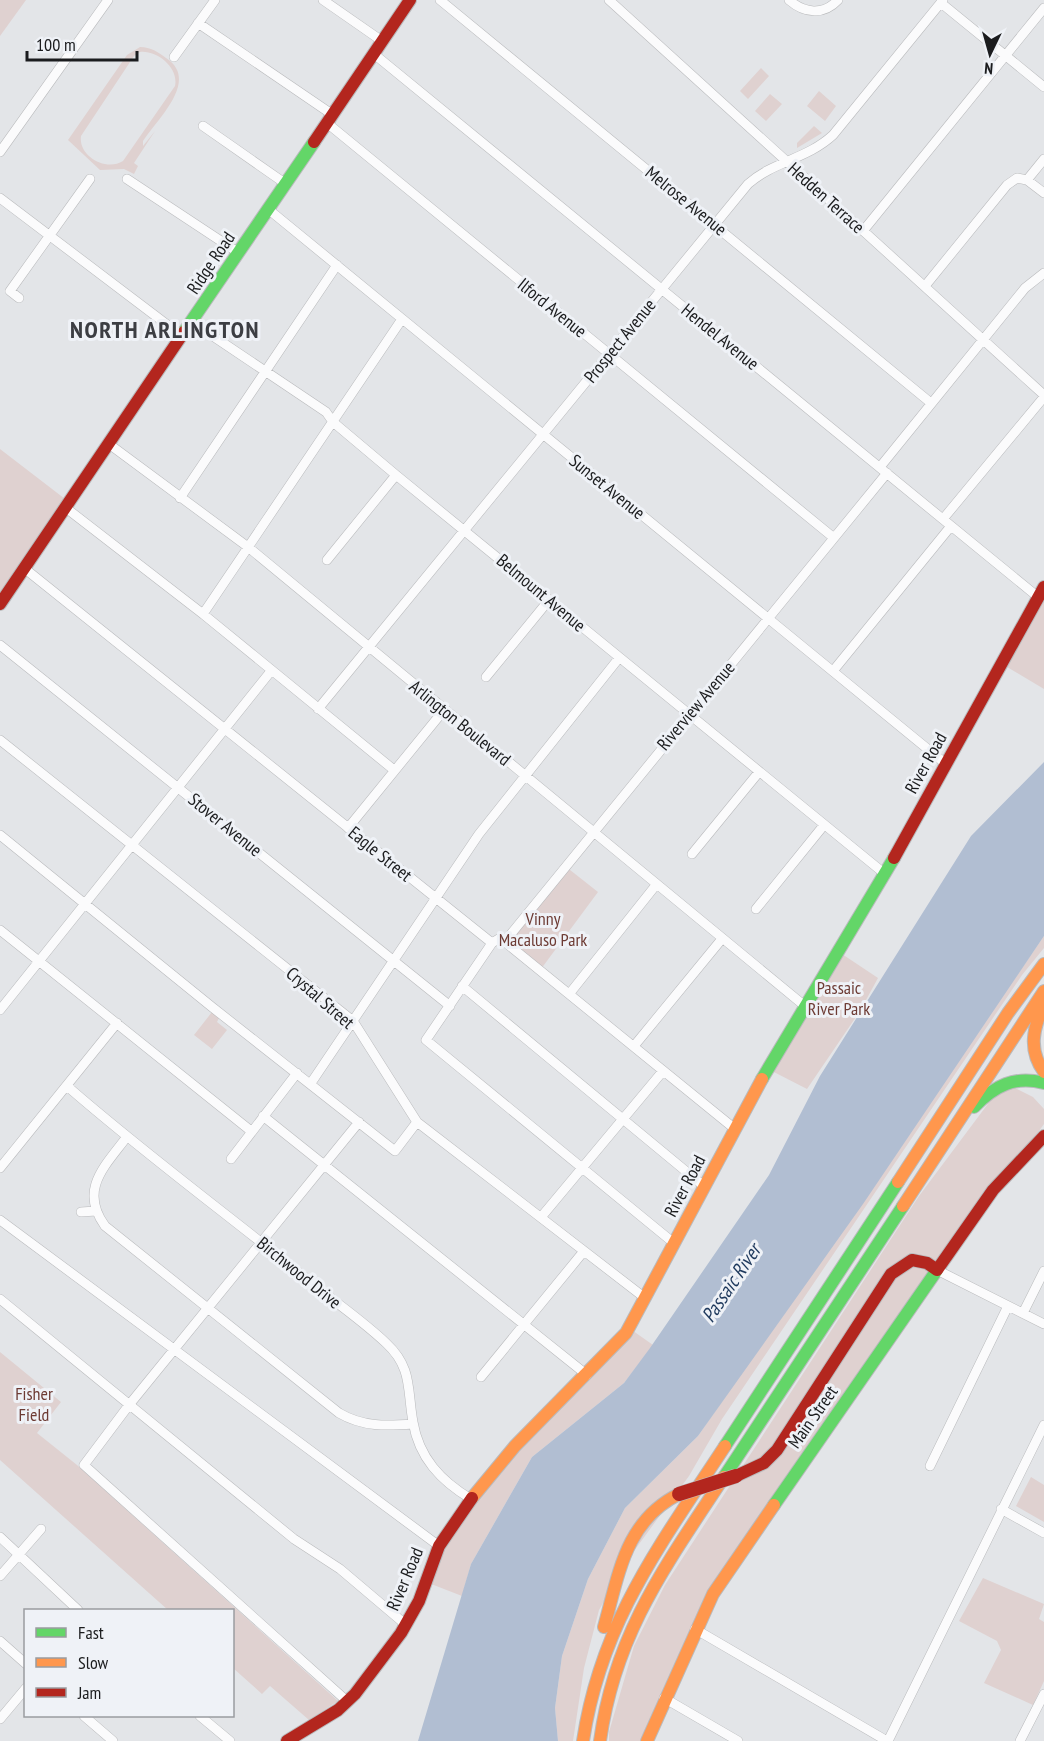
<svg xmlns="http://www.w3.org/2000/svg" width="1044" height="1741" viewBox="0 0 1044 1741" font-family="'PT Sans Narrow',sans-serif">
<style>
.green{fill:#dfd1d0;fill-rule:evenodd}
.water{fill:#b1bed2}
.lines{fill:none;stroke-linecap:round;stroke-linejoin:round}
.street-casing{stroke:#b9babc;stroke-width:10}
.fast-casing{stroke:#b9babc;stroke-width:14}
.slow-casing{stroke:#b9babc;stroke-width:14}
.jam-casing{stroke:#b9babc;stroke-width:14}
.street{stroke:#fbfbfc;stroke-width:9}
.fast{stroke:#63d668;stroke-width:12}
.slow{stroke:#ff974d;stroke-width:12}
.jam{stroke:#b3261e;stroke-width:12}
.jam-bridge-casing{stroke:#bebfc1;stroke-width:15;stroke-linecap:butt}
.jam-bridge{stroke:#b3261e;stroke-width:14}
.labels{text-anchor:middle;stroke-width:6;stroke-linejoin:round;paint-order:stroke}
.street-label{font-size:18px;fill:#1b1c1e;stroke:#eff2f7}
.park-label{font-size:18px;fill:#6d3b34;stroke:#eff2f7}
.water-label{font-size:20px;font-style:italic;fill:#1e395d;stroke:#eff2f7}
.district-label{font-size:24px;font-weight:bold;letter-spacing:1.5px;fill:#3c3e43;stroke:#eff2f7}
</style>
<rect width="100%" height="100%" fill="#e3e5e8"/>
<path class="green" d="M 0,0 L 26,0 L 0,36 Z
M 140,47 C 151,47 158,52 166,58 C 200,80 158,118 143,141 L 143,146 L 155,131 L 134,163 L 138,166 L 134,174 L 124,169 L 100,170 L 68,140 L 127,55 ZM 140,52 C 157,50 179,68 175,86 L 123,161 C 106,172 78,156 81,136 L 134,56 Z
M 761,68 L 769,76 L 748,99 L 740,91 Z
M 819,91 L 836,106 L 825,121 L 807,106 Z
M 770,94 L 782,104 L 766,121 L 755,111 Z
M 814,126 L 822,133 L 797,148 L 797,143 Z
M 0,449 L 69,502 L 0,604 Z
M 1044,587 L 1044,689 L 1002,664 Z
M 565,866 L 598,892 L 541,969 L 506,940 Z
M 1044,936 L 1044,948 L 1022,975 L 722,1419 L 689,1476 L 631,1555 L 599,1610 L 584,1668 L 573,1741 L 558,1741 L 555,1708 L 562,1656 L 588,1579 L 625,1508 L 698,1436 Z
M 839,952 L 878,978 L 860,1011 L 807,1089 L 768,1069 Z
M 212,1012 L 219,1018 L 217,1022 L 227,1030 L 212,1049 L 194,1035 Z
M 1015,1088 L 1033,1097 L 1044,1109 L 1044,1124 L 711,1590 L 646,1735 L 655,1741 L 609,1741 L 609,1732 L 634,1646 L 665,1585 L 919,1196 L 996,1093 Z
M 629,1328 L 653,1345 L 624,1383 L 532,1457 L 471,1564 L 462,1596 L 426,1582 L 471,1499 Z
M 0,1352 L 61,1402 L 37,1433 L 77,1465 L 338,1701 L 309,1720 L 270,1686 L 262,1694 L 233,1668 L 232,1610 L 168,1610 L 0,1460 Z
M 1031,1477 L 1044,1485 L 1044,1522 L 1016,1506 Z
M 983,1578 L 1044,1604 L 1039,1619 L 1044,1622 L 1044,1681 L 1033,1705 L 984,1683 L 1001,1650 L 997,1641 L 959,1621 Z"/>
<path class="water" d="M 1044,762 L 1044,936 L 863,1204 L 698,1436 L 625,1508 L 588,1579 L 562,1656 L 555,1708 L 558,1741 L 418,1741 L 471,1564 L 532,1457 L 624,1383 L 650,1348 L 769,1175 L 820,1076 L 971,836 Z"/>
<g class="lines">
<defs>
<path id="street" d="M 323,0 L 382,41
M 440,0 L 931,403
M 609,0 L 1044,395
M 789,0 C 804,13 823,16 838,0
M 941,3 L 1044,87
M 198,23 L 333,115
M 374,54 L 1038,597
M 174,57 L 215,0
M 327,123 L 834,538
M 203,126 L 286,184
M 0,152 L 108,0
M 127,179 L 239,253
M 1027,180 L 1044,159
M 1027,180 L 1044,193
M 0,198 L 182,336
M 268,209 L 946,764
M 863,231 L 1044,8
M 925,286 L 1007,185 L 1017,178 L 1027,180
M 19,298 L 10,291 L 90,179
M 192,322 L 326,412 L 333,422 L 396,475 L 885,874
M 109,444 L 248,547 L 806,1007
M 880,467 L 1025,288 L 1044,273
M 180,498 L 337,265
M 66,508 L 203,614 L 394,770
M 943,519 L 1044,397
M 327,560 L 396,475
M 24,568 L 492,943
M 203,614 L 402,319
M 0,645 L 450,1006
M 833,671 L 951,526
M 486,677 L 549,600
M 318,709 L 748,184 C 774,161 807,159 833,135 L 943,0
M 0,740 L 353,1021 L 417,1122 L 645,1298
M 348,828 L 444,710
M 0,835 L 212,1007 L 395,1151 L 417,1122
M 692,854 L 759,772
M 756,909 L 824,825
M 0,930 L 251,1131
M 506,940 L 887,473
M 462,986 L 705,1187
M 570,993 L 656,885
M 0,1010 L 271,671
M 634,1046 L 721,940
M 311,1083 L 479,834 L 619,658
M 67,1086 C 146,1155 231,1217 312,1283 C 336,1303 363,1321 386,1343 C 413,1368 407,1390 413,1422 C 419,1458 441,1481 471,1499
M 263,1116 L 587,1375
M 126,1138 C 104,1167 79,1190 105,1226 L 339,1413 C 363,1427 386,1426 413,1424
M 231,1159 L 297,1073
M 0,1168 L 117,1023
M 81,1212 L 96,1211
M 542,1216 L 663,1071
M 0,1220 L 439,1546
M 675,1244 L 426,1040 L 492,943 L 500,938 L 735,1129
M 937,1270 L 1044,1324
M 0,1299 L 294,1539 L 340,1569 L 405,1624
M 1023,1313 L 1044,1271
M 481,1377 L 584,1251
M 930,1466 L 1008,1306
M 1001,1509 L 1044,1533
M 0,1537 L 78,1610
M 0,1576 L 41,1529
M 695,1629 L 887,1741
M 0,1641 L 26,1664
M 664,1698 L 738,1741
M 348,1702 L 84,1465 L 129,1405 L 359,1122
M 84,1716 L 113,1741
M 200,1716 L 230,1741
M 0,1719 L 26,1688
M 888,1741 L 1044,1425
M 1020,1741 L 1044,1694"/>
<path id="fast" d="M 184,332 L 314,142
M 762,1079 L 894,858
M 974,1107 C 994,1086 1015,1075 1044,1083
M 725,1446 L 898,1182
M 724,1477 L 903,1206
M 774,1505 L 937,1270"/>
<path id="slow" d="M 1044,1005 C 1033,1028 1028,1050 1044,1072
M 898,1182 L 1008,1013 L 1044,964
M 903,1206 L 1044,991
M 472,1498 L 515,1446 L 626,1333 L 762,1079
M 604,1627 C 619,1574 625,1521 679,1494
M 583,1741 C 601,1621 661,1544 725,1446
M 600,1741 C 615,1633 666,1565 724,1477
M 647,1741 L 713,1594 L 774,1505"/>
<path id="jam" d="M 314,142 L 410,0
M 0,604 L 184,332
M 894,858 L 1044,587
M 937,1270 L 993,1190 L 1044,1136
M 736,1476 L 764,1463 L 777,1450 L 891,1274 L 912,1260 L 927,1263 L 937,1270
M 287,1741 L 338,1710 L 355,1694 L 401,1633 L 419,1601 L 439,1546 L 472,1498"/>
</defs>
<use href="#street" class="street-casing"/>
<use href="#fast" class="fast-casing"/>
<use href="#slow" class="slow-casing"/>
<use href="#jam" class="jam-casing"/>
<use href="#street" class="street"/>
<use href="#fast" class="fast"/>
<use href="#slow" class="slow"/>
<use href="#jam" class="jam"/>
<defs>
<path id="jam-bridge" d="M 679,1494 L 736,1476"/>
</defs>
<use href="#jam-bridge" class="jam-bridge-casing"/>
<use href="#jam-bridge" class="jam-bridge"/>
</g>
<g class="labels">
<g class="street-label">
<text transform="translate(826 198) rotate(42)" y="6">Hedden Terrace</text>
<text transform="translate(686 201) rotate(39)" y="6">Melrose Avenue</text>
<text transform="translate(211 263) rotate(-56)" y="6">Ridge Road</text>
<text transform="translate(552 308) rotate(39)" y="6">Ilford Avenue</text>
<text transform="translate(720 337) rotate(39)" y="6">Hendel Avenue</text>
<text transform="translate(620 341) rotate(-51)" y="6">Prospect Avenue</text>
<text transform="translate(607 487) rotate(39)" y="6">Sunset Avenue</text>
<text transform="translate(541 593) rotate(40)" y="6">Belmount Avenue</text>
<text transform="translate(696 706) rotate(-50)" y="6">Riverview Avenue</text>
<text transform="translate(460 723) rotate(39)" y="6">Arlington Boulevard</text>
<text transform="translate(926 763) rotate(-61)" y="6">River Road</text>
<text transform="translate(225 825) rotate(39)" y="6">Stover Avenue</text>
<text transform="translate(380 854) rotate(39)" y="6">Eagle Street</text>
<text transform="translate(320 998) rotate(41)" y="6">Crystal Street</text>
<text transform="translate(685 1186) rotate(-62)" y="6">River Road</text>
<text transform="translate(299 1273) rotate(39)" y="6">Birchwood Drive</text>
<text transform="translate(813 1417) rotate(-55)" y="6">Main Street</text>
<text transform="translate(405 1579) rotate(-67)" y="6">River Road</text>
</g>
<g class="park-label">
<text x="543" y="925">Vinny<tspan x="543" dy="21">Macaluso Park</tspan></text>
<text x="839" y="994">Passaic<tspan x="839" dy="21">River Park</tspan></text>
<text x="34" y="1400">Fisher<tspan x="34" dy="21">Field</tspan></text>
</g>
<g class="water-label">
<text transform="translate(731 1283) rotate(-56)" y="7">Passaic River</text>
</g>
<g class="district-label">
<text x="165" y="338">NORTH ARLINGTON</text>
</g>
</g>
<rect x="24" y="1609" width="210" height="108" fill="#eff2f7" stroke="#9a9ca0" stroke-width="1.5"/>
<rect x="36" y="1628" width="30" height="9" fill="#63d668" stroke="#9a9ca0" stroke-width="1.5"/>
<text x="78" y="1639" font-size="18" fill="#1b1c1e">Fast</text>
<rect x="36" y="1658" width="30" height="9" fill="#ff974d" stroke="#9a9ca0" stroke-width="1.5"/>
<text x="78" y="1669" font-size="18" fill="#1b1c1e">Slow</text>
<rect x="36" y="1688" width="30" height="9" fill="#b3261e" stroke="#9a9ca0" stroke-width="1.5"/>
<text x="78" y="1699" font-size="18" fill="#1b1c1e">Jam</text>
<g transform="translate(990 54) rotate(185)" stroke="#eff2f7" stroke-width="4.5" paint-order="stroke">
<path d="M0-4.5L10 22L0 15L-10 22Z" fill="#1b1c1e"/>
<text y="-9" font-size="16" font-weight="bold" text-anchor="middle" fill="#1b1c1e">N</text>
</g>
<path d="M27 51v9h110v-9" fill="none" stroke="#1b1c1e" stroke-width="3"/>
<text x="36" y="51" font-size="18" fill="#1b1c1e" stroke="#eff2f7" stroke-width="4.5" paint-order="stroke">100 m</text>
</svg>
